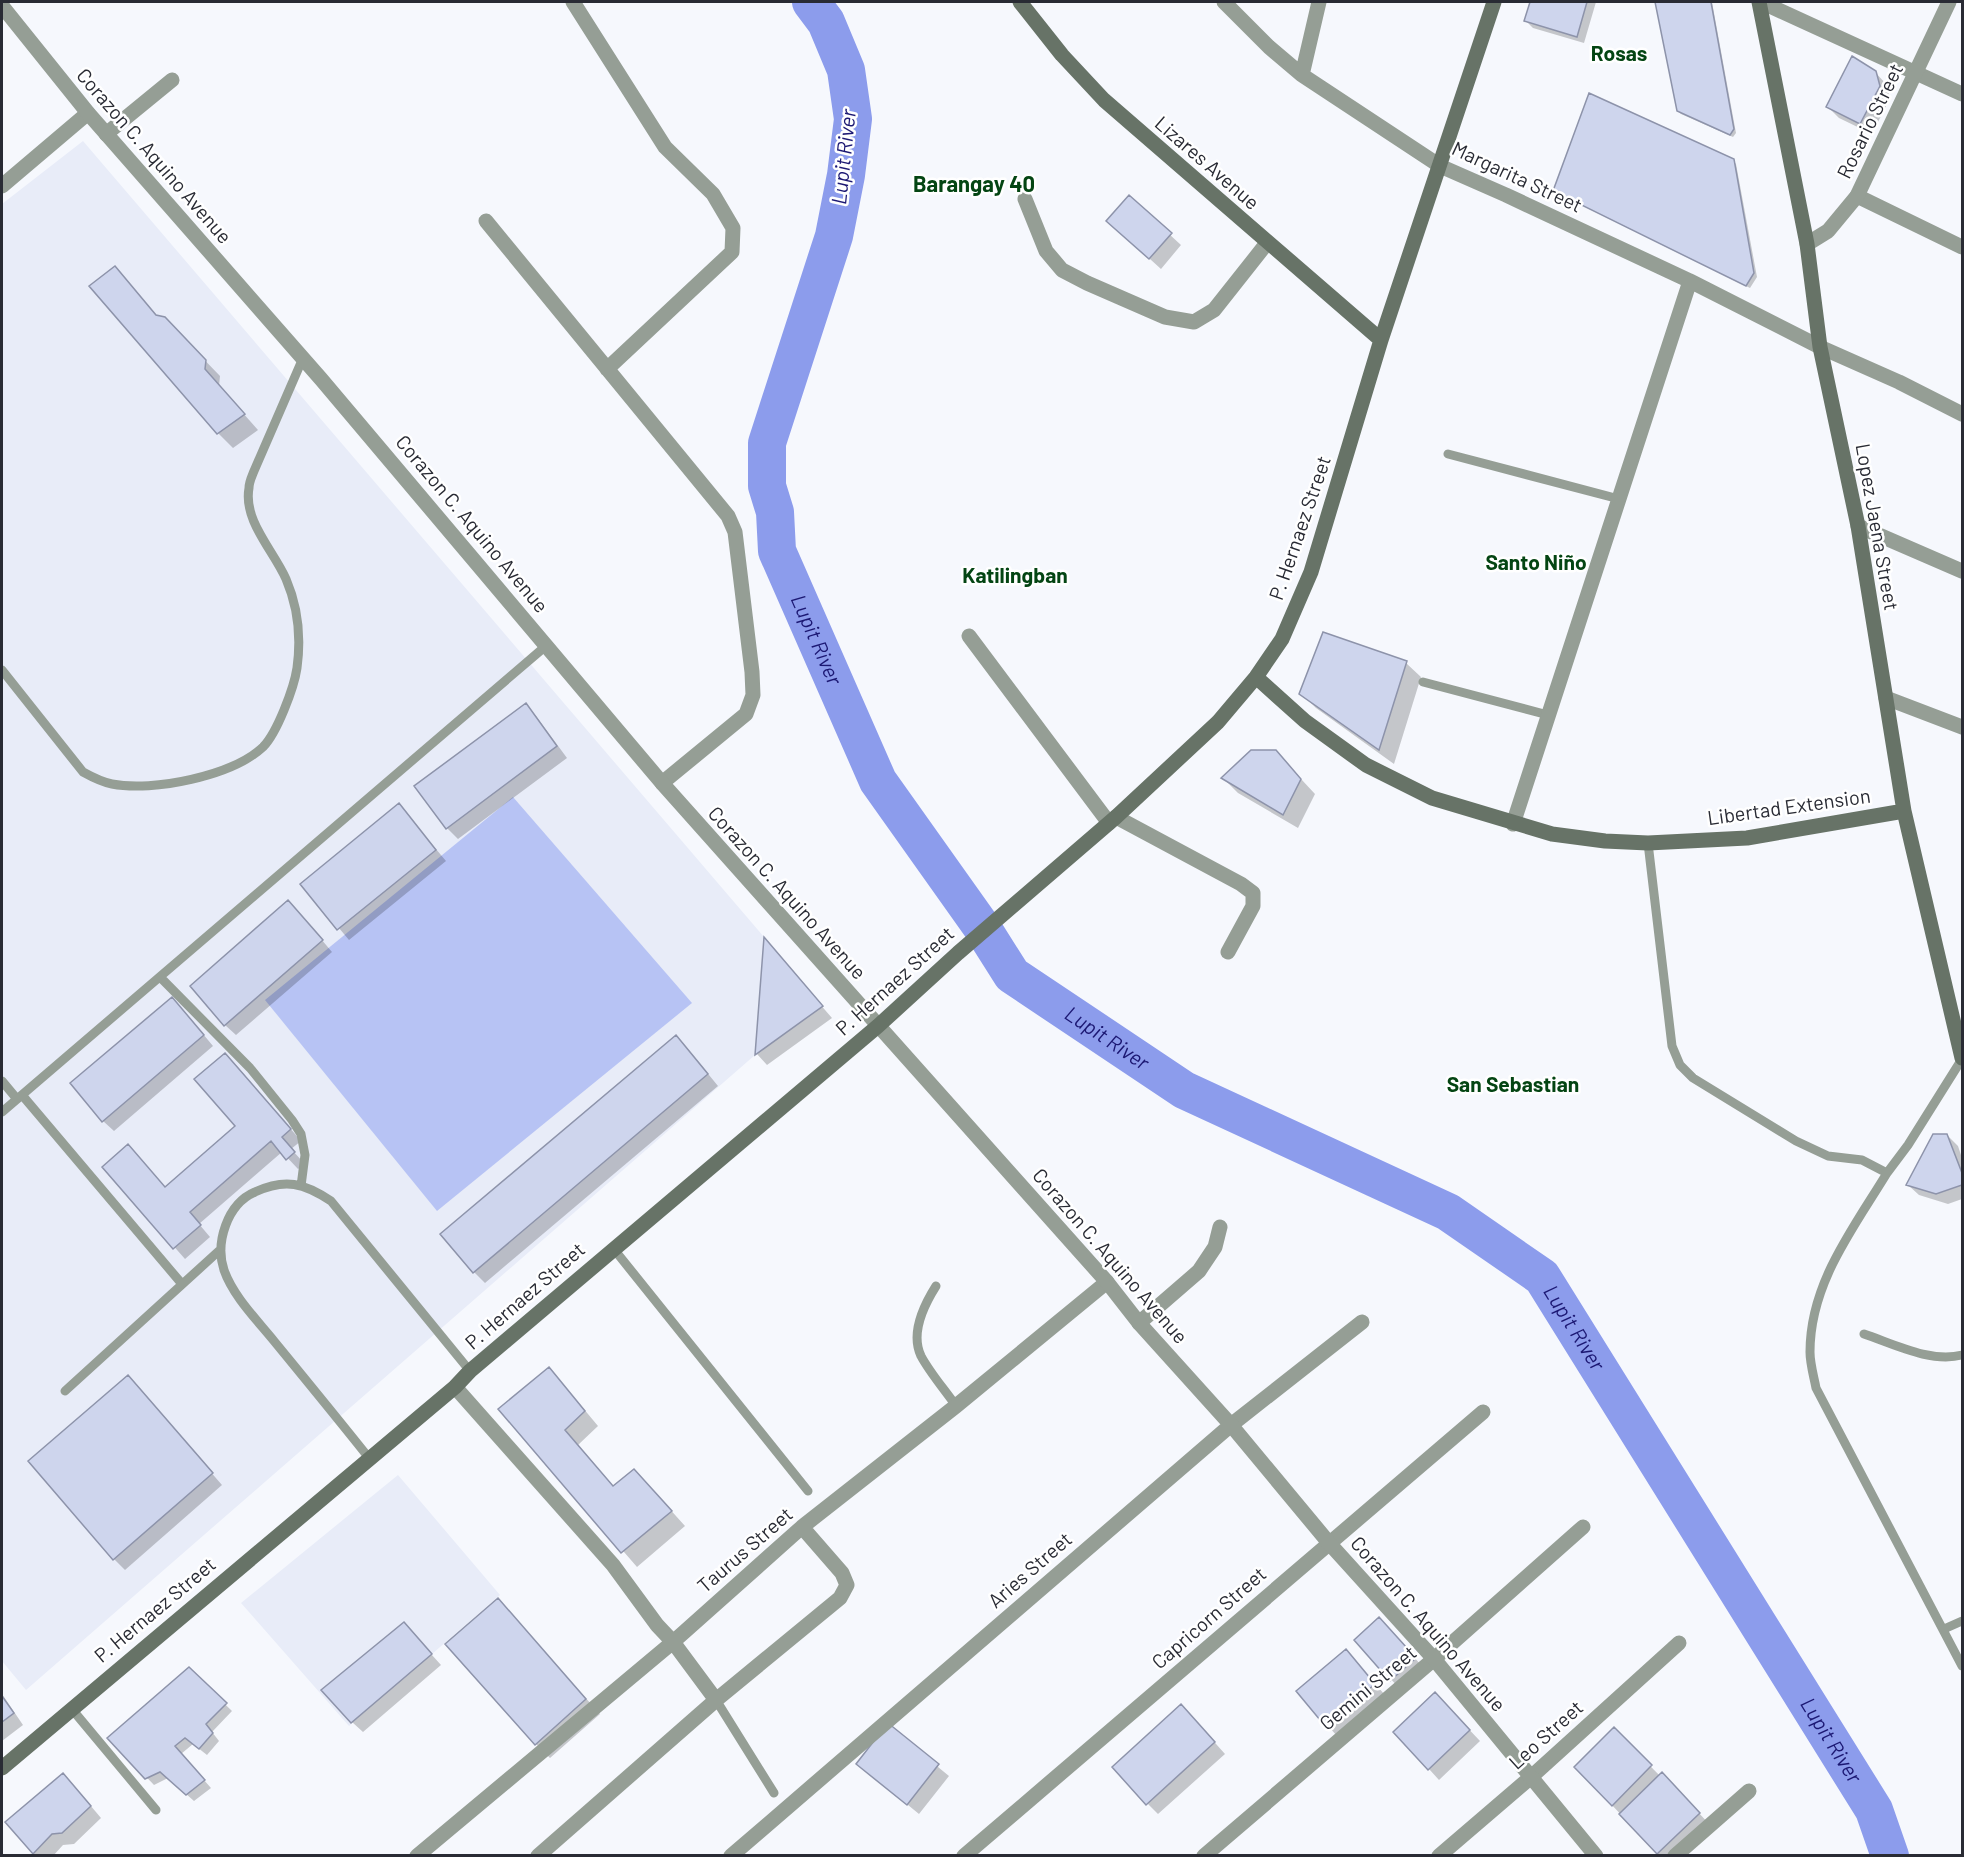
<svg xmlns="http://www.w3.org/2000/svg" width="1964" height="1857" viewBox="0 0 1964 1857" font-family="Barlow,sans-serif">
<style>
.built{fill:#e8ecf8}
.green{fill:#b7c3f4}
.shadow{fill:#0003}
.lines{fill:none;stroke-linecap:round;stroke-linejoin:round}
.river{stroke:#8c9cec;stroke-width:38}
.building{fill:#ced5ed;stroke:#8d93aa;stroke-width:1.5}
.service{stroke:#959e95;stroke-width:9}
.minor{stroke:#959e95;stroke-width:15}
.tertiary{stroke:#959e95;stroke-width:15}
.secondary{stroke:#677367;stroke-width:15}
.labels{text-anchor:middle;stroke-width:5;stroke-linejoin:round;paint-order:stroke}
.street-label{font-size:20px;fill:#292b34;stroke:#fff}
.neighbourhood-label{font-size:21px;font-weight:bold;fill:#044513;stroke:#fff}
.water-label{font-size:21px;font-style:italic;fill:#1c1873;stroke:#fff}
.quarter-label{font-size:22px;font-weight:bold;fill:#044513;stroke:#fff}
</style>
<rect width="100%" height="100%" fill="#f6f8fd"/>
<path class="built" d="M 83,141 L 764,937 L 755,1055 L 26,1690 L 2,1661 L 2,204 Z
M 398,1475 L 500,1595 L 349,1726 L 241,1603 Z"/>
<path class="green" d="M 513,797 L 692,1003 L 437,1211 L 265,1000 Z"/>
<path class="shadow" d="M 1532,2 L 1596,2 L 1584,43 L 1533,28 L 1526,21 Z
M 1656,2 L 1712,2 L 1736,133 L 1733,137 L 1681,114 L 1678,111 Z
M 1875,72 L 1886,84 L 1890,98 L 1872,134 L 1839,118 L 1828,107 Z
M 1733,161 L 1736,164 L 1757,277 L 1750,288 L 1558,193 Z
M 1129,197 L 1181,245 L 1161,269 L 1119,231 Z
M 115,268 L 158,317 L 164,318 L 220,376 L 219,386 L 258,430 L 233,448 L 218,433 L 91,287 Z
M 1406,663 L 1421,677 L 1394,764 L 1316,708 L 1301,693 Z
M 525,705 L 536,716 L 567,758 L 458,839 L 447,828 Z
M 1276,752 L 1315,794 L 1298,828 L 1238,793 L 1223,778 Z
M 399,805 L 446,861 L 349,940 L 302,884 Z
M 299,913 L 332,952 L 236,1035 L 225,1025 Z
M 765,941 L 832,1018 L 767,1065 L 757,1054 Z
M 183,1010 L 213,1046 L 114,1131 L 103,1121 Z
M 687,1048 L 718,1086 L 485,1283 L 474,1272 Z
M 236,1065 L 301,1141 L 291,1149 L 305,1164 L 298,1169 L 282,1152 L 199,1224 L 210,1237 L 185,1259 L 104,1167 L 166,1188 L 237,1126 Z
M 1947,1135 L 1958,1146 L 1962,1158 L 1962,1199 L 1948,1204 L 1919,1195 L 1908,1185 Z
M 549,1369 L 563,1384 L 598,1426 L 578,1445 L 614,1487 L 649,1486 L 685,1526 L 637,1567 L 500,1409 Z
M 128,1377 L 222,1485 L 125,1570 L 114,1559 Z
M 498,1600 L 600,1714 L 550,1758 L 536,1744 Z
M 404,1624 L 441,1665 L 363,1732 L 352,1722 Z
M 1386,1626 L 1422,1666 L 1398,1687 L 1356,1640 Z
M 1346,1651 L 1385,1695 L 1337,1736 L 1298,1692 Z
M 189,1669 L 232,1711 L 212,1732 L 219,1741 L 207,1755 L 193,1744 L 181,1754 L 211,1788 L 194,1801 L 168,1778 L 154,1785 L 109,1738 Z
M 2,1694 L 23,1725 L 2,1741 Z
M 1446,1705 L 1480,1741 L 1439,1780 L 1429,1769 Z
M 1192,1717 L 1225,1754 L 1158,1814 L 1148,1804 Z
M 888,1726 L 949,1776 L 919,1814 L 858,1764 Z
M 1614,1729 L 1660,1776 L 1673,1785 L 1710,1825 L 1677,1856 L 1660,1856 L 1576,1767 Z
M 74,1786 L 101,1818 L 74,1844 L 63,1845 L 53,1856 L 36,1856 L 8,1822 Z"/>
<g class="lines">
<path class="river" id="s1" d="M 811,2 L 826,22 L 846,70 L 853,119 L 846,175 L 834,236 L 767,443 L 767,486 L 775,512 L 777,551 L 878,781 L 981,926 L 1012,975 L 1184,1090 L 1448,1212 L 1542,1277 L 1874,1810 L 1890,1856"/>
</g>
<path class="building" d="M 1530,2 L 1587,2 L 1577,37 L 1524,21 Z
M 1655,2 L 1711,2 L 1734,129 L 1730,135 L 1677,111 Z
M 1852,56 L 1876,71 L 1880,86 L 1860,124 L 1826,107 Z
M 1589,93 L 1734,159 L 1754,273 L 1746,286 L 1553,191 Z
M 1129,195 L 1172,233 L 1149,259 L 1106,221 Z
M 115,266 L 156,315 L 165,317 L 206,360 L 205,369 L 245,414 L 217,434 L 89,286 Z
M 1323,632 L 1407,661 L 1379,750 L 1299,694 Z
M 526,703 L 557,746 L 446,829 L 414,786 Z
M 1251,750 L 1276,750 L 1301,779 L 1283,815 L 1221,778 Z
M 399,803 L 436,850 L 337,930 L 300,884 Z
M 288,900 L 323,940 L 224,1026 L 190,986 Z
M 764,937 L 823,1006 L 755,1055 Z
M 172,997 L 204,1035 L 102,1122 L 70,1083 Z
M 676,1035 L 708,1074 L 473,1273 L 440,1234 Z
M 225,1053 L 291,1129 L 282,1137 L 295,1152 L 286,1160 L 271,1141 L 190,1212 L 201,1225 L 173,1249 L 102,1167 L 128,1144 L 165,1187 L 235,1126 L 194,1079 Z
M 1933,1134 L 1947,1134 L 1962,1173 L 1962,1185 L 1936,1194 L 1906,1185 Z
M 549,1367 L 585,1411 L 565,1430 L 613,1486 L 634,1469 L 672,1511 L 621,1553 L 498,1409 Z
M 128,1375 L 213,1473 L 113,1560 L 28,1461 Z
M 498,1598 L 586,1699 L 535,1745 L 445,1644 Z
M 1379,1617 L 1416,1658 L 1390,1681 L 1354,1640 Z
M 404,1622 L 432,1654 L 351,1723 L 321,1690 Z
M 1346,1649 L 1375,1684 L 1325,1726 L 1296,1691 Z
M 189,1667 L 227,1703 L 206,1724 L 213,1733 L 199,1749 L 185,1738 L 175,1746 L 205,1780 L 186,1795 L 160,1772 L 145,1779 L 107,1738 Z
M 1435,1692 L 1470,1730 L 1428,1770 L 1393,1732 Z
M 2,1696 L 14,1713 L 2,1722 Z
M 1181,1704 L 1215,1742 L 1146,1805 L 1112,1767 Z
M 888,1723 L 939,1764 L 907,1805 L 856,1764 Z
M 1614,1727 L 1652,1765 L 1612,1806 L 1574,1767 Z
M 1662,1772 L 1700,1813 L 1657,1854 L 1619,1814 Z
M 63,1773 L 91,1806 L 62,1833 L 52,1834 L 33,1854 L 5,1822 Z"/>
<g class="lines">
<path class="service" d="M 1448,454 L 1619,499
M 2,670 L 83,772 C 92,777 102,782 112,784 C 153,792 232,776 263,747 C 277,733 294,688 297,668 C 301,639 298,607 286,579 C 274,551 243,521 249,488 C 249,482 252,476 254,471 L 303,358
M 1423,682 L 1548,715
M 1648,843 L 1672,1046 L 1680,1065 L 1693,1078 L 1796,1141 L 1828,1156 L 1862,1160 L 1887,1173 L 1908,1145 L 1962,1059
M 160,977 L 250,1068 L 292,1120 L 301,1134 L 305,1155 L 301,1186
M 2,1081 L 17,1099
M 22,1095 L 182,1284
M 2,1112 L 547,645
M 1887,1173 C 1853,1229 1810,1283 1810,1352 C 1810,1364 1814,1377 1816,1388 L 1962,1666
M 613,1248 L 808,1491
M 936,1286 C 924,1305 910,1333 921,1356 C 930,1373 945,1390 956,1406
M 1864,1334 C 1894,1344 1930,1363 1962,1355
M 65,1391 L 221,1249
M 369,1458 C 338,1419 306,1380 274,1341 C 257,1320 233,1296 224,1270 C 215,1243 227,1204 255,1192 C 285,1178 304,1183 331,1201 L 470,1371
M 1944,1629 L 1962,1621
M 716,1700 L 774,1793
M 71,1708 L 156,1810"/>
<path class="minor" d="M 573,2 L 665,147 L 713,194 L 733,228 L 732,252 L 607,369
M 1224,2 L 1269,47 L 1302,75 L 1440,166 L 1506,195 L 1690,281 L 1820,347 L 1899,382 L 1962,414
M 1761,2 L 1962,94
M 1302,75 L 1319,2
M 106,134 L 172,80
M 2,186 L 88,113
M 1857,196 L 1962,247
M 1025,199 L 1046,251 L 1062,270 L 1087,283 L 1165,317 L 1194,322 L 1214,310 L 1267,243
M 486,221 L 728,516 L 735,532 L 752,672 L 753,695 L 746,714 L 662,783
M 969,636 L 1109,823
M 1886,698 L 1962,727
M 1116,817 L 1241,884 L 1253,893 L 1253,906 L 1228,952
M 1513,824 L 1690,281
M 1139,1323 L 1199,1271 L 1215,1247 L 1220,1227
M 455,1387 L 613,1565 L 657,1625 L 673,1642 L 716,1700
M 1231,1425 L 1362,1322
M 417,1856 L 673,1642 L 802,1527 L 956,1406 L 1107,1282
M 538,1856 L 716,1700 L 840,1598 L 847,1585 L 842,1573 L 802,1527
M 964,1856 L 1483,1412
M 1204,1856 L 1434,1659 L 1583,1527
M 1439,1856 L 1531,1777 L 1679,1643
M 1675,1856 L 1749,1791"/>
<path class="tertiary" d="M 2,6 L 88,113 L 321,379 L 662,783 L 1107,1282 L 1139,1323 L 1231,1425 L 1329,1543 L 1434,1659 L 1596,1856
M 1807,244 L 1828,231 L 1857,196 L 1949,2
M 1858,526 L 1962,571
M 731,1856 L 1231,1425"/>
<path class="secondary" d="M 1020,2 L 1062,55 L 1104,100 L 1381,340
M 1759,2 L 1807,244 L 1820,347 L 1858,526 L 1904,811 L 1962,1058
M 1256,677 L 1305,721 L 1366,765 L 1432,798 L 1552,834 L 1605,841 L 1648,843 L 1747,838 L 1904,811
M 2,1768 L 455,1387 L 470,1371 L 878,1026 L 958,953 L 1116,817 L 1218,722 L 1256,677 L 1282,639 L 1311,572 L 1381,340 L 1494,2"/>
</g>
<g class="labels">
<g class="street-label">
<text transform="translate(1870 121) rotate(-64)" y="7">Rosario Street</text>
<text transform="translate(154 156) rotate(49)" y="7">Corazon C. Aquino Avenue</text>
<text transform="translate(1207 163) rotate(41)" y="7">Lizares Avenue</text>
<text transform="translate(1517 177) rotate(25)" y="7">Margarita Street</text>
<text transform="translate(472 524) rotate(50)" y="7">Corazon C. Aquino Avenue</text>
<text transform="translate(1877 527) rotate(80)" y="7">Lopez Jaena Street</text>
<text transform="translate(1300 528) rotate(-71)" y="7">P. Hernaez Street</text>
<text transform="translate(1789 807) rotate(-8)" y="7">Libertad Extension</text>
<text transform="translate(787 893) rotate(48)" y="7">Corazon C. Aquino Avenue</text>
<text transform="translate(895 981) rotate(-42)" y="7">P. Hernaez Street</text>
<text transform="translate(1110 1256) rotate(49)" y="7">Corazon C. Aquino Avenue</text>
<text transform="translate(525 1296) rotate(-41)" y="7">P. Hernaez Street</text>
<text transform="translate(745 1550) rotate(-41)" y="7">Taurus Street</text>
<text transform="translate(1030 1570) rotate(-41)" y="7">Aries Street</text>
<text transform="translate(155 1610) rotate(-40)" y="7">P. Hernaez Street</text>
<text transform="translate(1209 1618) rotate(-41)" y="7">Capricorn Street</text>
<text transform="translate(1428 1624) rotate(49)" y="7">Corazon C. Aquino Avenue</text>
<text transform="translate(1368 1688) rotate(-40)" y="7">Gemini Street</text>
<text transform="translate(1546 1735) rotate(-42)" y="7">Leo Street</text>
</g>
<g class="neighbourhood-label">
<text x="1619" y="61">Rosas</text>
<text x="1536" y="570">Santo Niño</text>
<text x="1015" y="583">Katilingban</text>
<text x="1513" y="1092">San Sebastian</text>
</g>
<g class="water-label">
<text transform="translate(844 157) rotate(-84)" y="7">Lupit River</text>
<text dy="7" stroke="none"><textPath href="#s1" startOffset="669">Lupit River</textPath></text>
<text dy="7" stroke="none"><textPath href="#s1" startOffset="1173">Lupit River</textPath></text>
<text dy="7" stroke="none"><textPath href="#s1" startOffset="1731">Lupit River</textPath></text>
<text dy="7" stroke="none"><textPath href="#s1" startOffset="2217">Lupit River</textPath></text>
</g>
<g class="quarter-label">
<text x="974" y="192">Barangay 40</text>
</g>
</g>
<rect width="1964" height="1857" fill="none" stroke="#292b34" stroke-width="6"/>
</svg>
